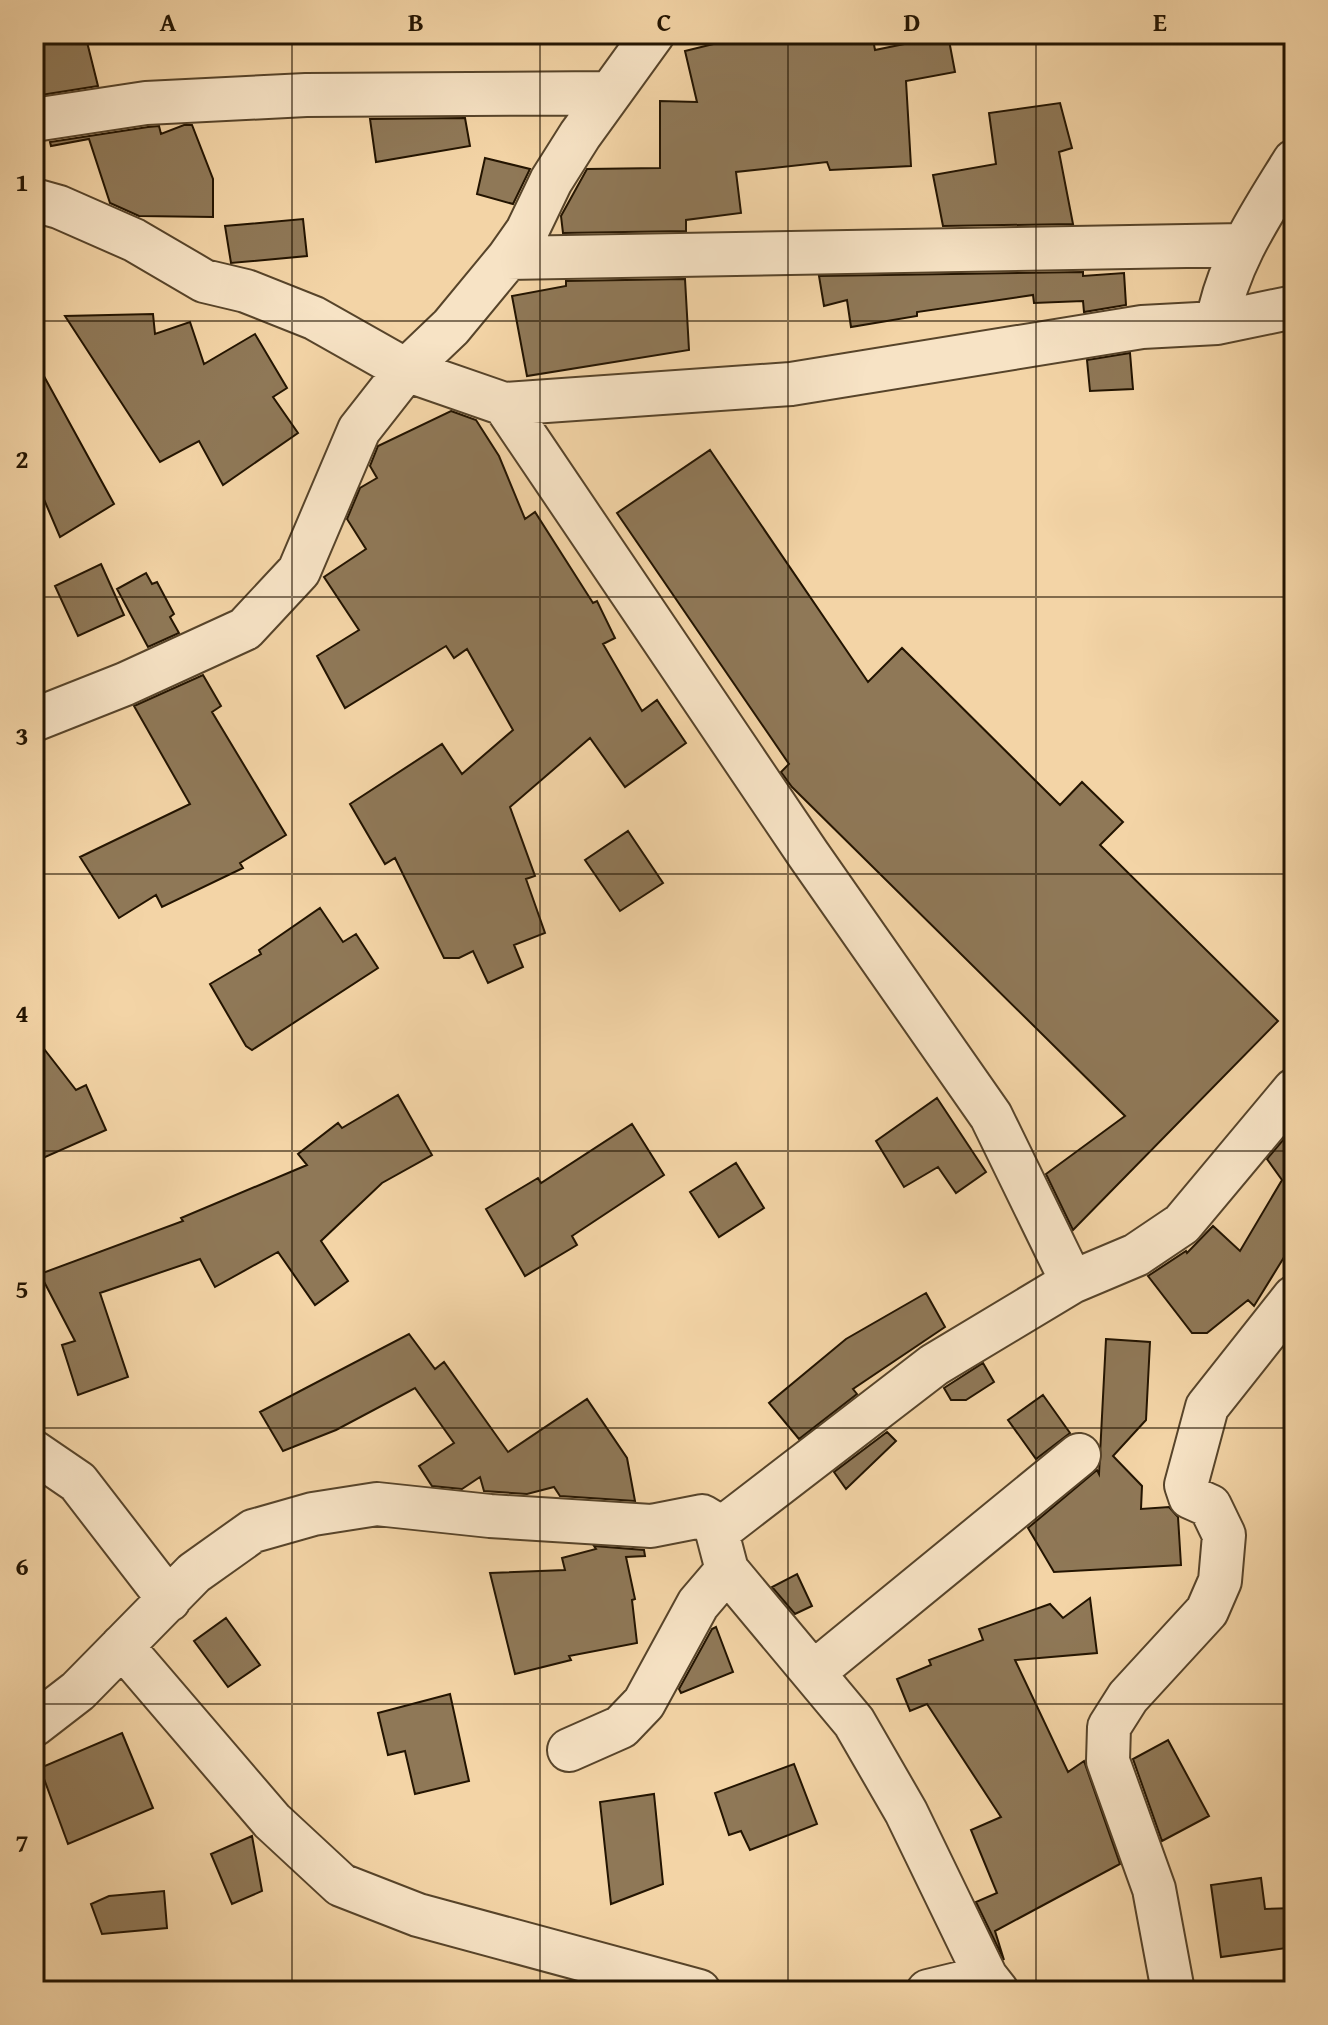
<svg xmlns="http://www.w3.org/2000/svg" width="1328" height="2025" viewBox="0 0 1328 2025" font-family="'Gentium Book Plus',serif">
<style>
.building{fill:#8f7857;stroke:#231401;stroke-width:2}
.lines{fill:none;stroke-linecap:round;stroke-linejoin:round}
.minor-casing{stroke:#57442a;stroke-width:46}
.minor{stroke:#f7e3c5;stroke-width:42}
.grid{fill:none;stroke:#231401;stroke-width:2;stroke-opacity:0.55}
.neatline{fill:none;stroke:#231401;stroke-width:3}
.grid-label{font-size:26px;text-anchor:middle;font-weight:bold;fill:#231401}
</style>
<rect width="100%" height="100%" fill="#f3d4a6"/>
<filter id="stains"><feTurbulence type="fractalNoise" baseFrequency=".0025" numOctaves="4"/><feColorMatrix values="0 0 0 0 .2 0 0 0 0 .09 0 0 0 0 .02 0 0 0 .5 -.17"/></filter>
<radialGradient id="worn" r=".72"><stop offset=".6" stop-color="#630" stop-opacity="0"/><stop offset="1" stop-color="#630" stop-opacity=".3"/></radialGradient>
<path class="building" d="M 34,34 L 85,34 L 98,86 L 41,95 Z
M 754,34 L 797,34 L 800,42 L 844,34 L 872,34 L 875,50 L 948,35 L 955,72 L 906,81 L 911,166 L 830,170 L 827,162 L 736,172 L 741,213 L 686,220 L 686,231 L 563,233 L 561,216 L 587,169 L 660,168 L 660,101 L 697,102 L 685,51 Z
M 1060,103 L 1072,148 L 1059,152 L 1073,224 L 943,226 L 933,175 L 996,164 L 989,113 Z
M 465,118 L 470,146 L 376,162 L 370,119 Z
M 184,125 L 192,125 L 213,179 L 213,217 L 139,216 L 110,203 L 89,139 L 51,146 L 50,142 L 148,127 L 159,126 L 161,134 Z
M 485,158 L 530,169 L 513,204 L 477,194 Z
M 303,219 L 307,256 L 231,263 L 225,226 Z
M 1083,272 L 1083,276 L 1124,273 L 1126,305 L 1084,312 L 1083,301 L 1034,303 L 1033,295 L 917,312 L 917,316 L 851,327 L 847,300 L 824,306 L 819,276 Z
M 685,279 L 689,350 L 527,376 L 512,296 L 566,286 L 566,281 Z
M 153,314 L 155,334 L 190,322 L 204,364 L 255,334 L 287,388 L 273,397 L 298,433 L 223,485 L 199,441 L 160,462 L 65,316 Z
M 1130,353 L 1133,389 L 1090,391 L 1087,360 Z
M 34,358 L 114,504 L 60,537 L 34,476 Z
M 451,411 L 476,420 L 499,456 L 525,519 L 535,512 L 593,603 L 597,601 L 615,638 L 603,644 L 642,711 L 657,700 L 686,743 L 625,787 L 590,738 L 510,807 L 535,876 L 526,879 L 545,933 L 514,945 L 523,967 L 488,983 L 473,951 L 459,958 L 444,958 L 395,858 L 385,864 L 350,804 L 442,744 L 462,774 L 513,730 L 467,649 L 454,658 L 446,646 L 345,708 L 317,656 L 359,630 L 324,577 L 366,549 L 347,519 L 360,488 L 377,478 L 370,466 L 378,446 Z
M 710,450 L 868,682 L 902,648 L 1060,805 L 1082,782 L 1123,822 L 1100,845 L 1278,1021 L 1073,1230 L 1046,1174 L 1125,1116 L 792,787 L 781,772 L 789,764 L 617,513 Z
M 101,564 L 124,615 L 78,636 L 55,586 Z
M 146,573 L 152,584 L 157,582 L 174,614 L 170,617 L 179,633 L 148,647 L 117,589 Z
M 203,675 L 221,706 L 212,712 L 286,835 L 240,863 L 243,868 L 162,907 L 156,895 L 119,918 L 80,857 L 190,804 L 134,706 Z
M 628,831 L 663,883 L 620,911 L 585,860 Z
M 320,908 L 343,942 L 356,934 L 378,968 L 252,1050 L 246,1046 L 210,984 L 261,954 L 259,950 Z
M 34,1036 L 76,1090 L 86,1085 L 106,1130 L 34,1162 Z
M 398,1095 L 432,1155 L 382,1183 L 321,1241 L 348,1281 L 315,1305 L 278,1252 L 215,1287 L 200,1259 L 100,1293 L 128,1377 L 78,1395 L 62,1345 L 75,1341 L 40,1274 L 183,1221 L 181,1218 L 307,1165 L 298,1154 L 338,1123 L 342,1128 Z
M 937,1098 L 986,1172 L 956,1193 L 938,1167 L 904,1187 L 876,1141 Z
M 632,1124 L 664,1175 L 572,1236 L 577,1245 L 525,1276 L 486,1209 L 538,1178 L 541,1183 Z
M 1294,1127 L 1294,1241 L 1254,1306 L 1248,1300 L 1207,1333 L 1192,1333 L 1148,1276 L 1186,1251 L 1187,1253 L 1213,1226 L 1240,1251 L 1282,1180 L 1267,1159 Z
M 736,1163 L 764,1208 L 719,1237 L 690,1192 Z
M 926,1293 L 945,1327 L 853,1389 L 857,1394 L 799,1439 L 769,1403 L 846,1339 Z
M 409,1334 L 435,1369 L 444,1362 L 508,1452 L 587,1399 L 627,1458 L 635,1501 L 560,1496 L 554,1487 L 527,1494 L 484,1491 L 480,1477 L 462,1489 L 432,1486 L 419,1466 L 454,1443 L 415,1388 L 336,1430 L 283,1451 L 260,1412 Z
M 1106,1339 L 1150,1342 L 1146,1420 L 1113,1456 L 1142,1486 L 1141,1509 L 1169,1507 L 1178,1517 L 1181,1565 L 1054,1572 L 1028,1528 L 1097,1470 L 1099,1474 Z
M 983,1363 L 994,1382 L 966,1400 L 951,1400 L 944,1388 Z
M 1043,1395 L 1070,1433 L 1036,1459 L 1008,1420 Z
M 887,1432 L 896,1441 L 846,1489 L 834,1472 Z
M 594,1546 L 644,1550 L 645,1556 L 626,1557 L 635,1599 L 632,1600 L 637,1643 L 569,1656 L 571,1660 L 515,1674 L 490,1573 L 565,1570 L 562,1558 L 596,1549 Z
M 797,1574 L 812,1606 L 795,1614 L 772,1587 Z
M 1090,1598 L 1097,1653 L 1015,1660 L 1068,1772 L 1084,1761 L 1120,1864 L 995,1931 L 1004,1960 L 976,1902 L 997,1893 L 971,1830 L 1001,1817 L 927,1704 L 910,1711 L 897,1679 L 931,1665 L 929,1660 L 983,1640 L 979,1629 L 1050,1604 L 1063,1618 Z
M 226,1618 L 260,1665 L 228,1687 L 194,1641 Z
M 716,1627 L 733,1672 L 681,1693 L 679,1689 L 712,1629 Z
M 450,1694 L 469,1781 L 415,1794 L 405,1751 L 388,1755 L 378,1713 Z
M 122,1733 L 153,1808 L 68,1844 L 40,1768 Z
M 1168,1740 L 1209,1816 L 1162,1841 L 1133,1759 Z
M 794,1764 L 817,1824 L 750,1850 L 741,1831 L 729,1835 L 715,1793 Z
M 654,1794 L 663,1884 L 611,1904 L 600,1802 Z
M 252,1836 L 262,1891 L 232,1904 L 211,1854 Z
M 1261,1878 L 1265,1909 L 1294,1908 L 1294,1947 L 1221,1957 L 1211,1885 Z
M 164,1891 L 167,1928 L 102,1934 L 91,1904 L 109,1896 Z"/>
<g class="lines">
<defs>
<path id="minor" d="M 34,120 L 146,103 L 306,95 L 608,93
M 34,200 L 59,207 L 134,240 L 204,281 L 246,291 L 314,318 L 406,370 L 504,404 L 791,384 L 1142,327 L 1217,323 C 1228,262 1262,213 1294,161
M 508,258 L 1243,245
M 1217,323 L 1294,307
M 504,404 L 808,854 L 991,1116 L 1072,1282 L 934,1365 L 717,1532 L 727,1570 L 854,1722 L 906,1812 L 986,1977 L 997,1991
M 34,720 L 125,684 L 245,629 L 299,571 L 359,430 L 406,370 L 451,327 L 508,258 L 527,231 L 551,181 L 580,135 L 653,34
M 1072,1282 L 1136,1255 L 1182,1224 L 1294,1090
M 34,1452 L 78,1482 L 169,1600
M 122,1646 L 272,1821 L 341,1885 L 418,1915 L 699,1991
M 814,1672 L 1079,1455
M 34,1725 L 78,1691 L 194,1573 L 253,1531 L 313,1514 L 377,1504 L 490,1516 L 651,1526 L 702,1516 L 712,1522 L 717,1532
M 569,1750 L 621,1727 L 644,1703 L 698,1604 L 727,1570
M 928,1991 L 986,1977
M 1173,1991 L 1154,1889 L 1108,1761 L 1109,1727 L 1128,1697 L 1207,1611 L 1220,1581 L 1224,1535 L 1210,1506 L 1190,1497 L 1186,1485 L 1207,1407 L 1294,1297"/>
</defs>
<use href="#minor" class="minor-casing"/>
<use href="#minor" class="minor"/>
</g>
<path class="grid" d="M 292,34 L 292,1991M 540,34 L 540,1991M 788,34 L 788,1991M 1036,34 L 1036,1991M 34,321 L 1294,321M 34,597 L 1294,597M 34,874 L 1294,874M 34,1151 L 1294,1151M 34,1428 L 1294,1428M 34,1704 L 1294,1704"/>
<rect width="1328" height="2025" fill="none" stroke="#f3d4a6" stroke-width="88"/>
<rect x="44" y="44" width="1240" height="1937" class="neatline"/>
<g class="grid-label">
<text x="168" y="31">A</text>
<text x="416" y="31">B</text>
<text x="664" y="31">C</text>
<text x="912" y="31">D</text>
<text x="1160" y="31">E</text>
<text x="22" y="191">1</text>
<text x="22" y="468">2</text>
<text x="22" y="745">3</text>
<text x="22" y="1022">4</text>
<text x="22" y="1298">5</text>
<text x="22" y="1575">6</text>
<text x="22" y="1852">7</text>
</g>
<rect width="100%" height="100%" filter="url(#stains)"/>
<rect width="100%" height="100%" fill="url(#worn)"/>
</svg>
